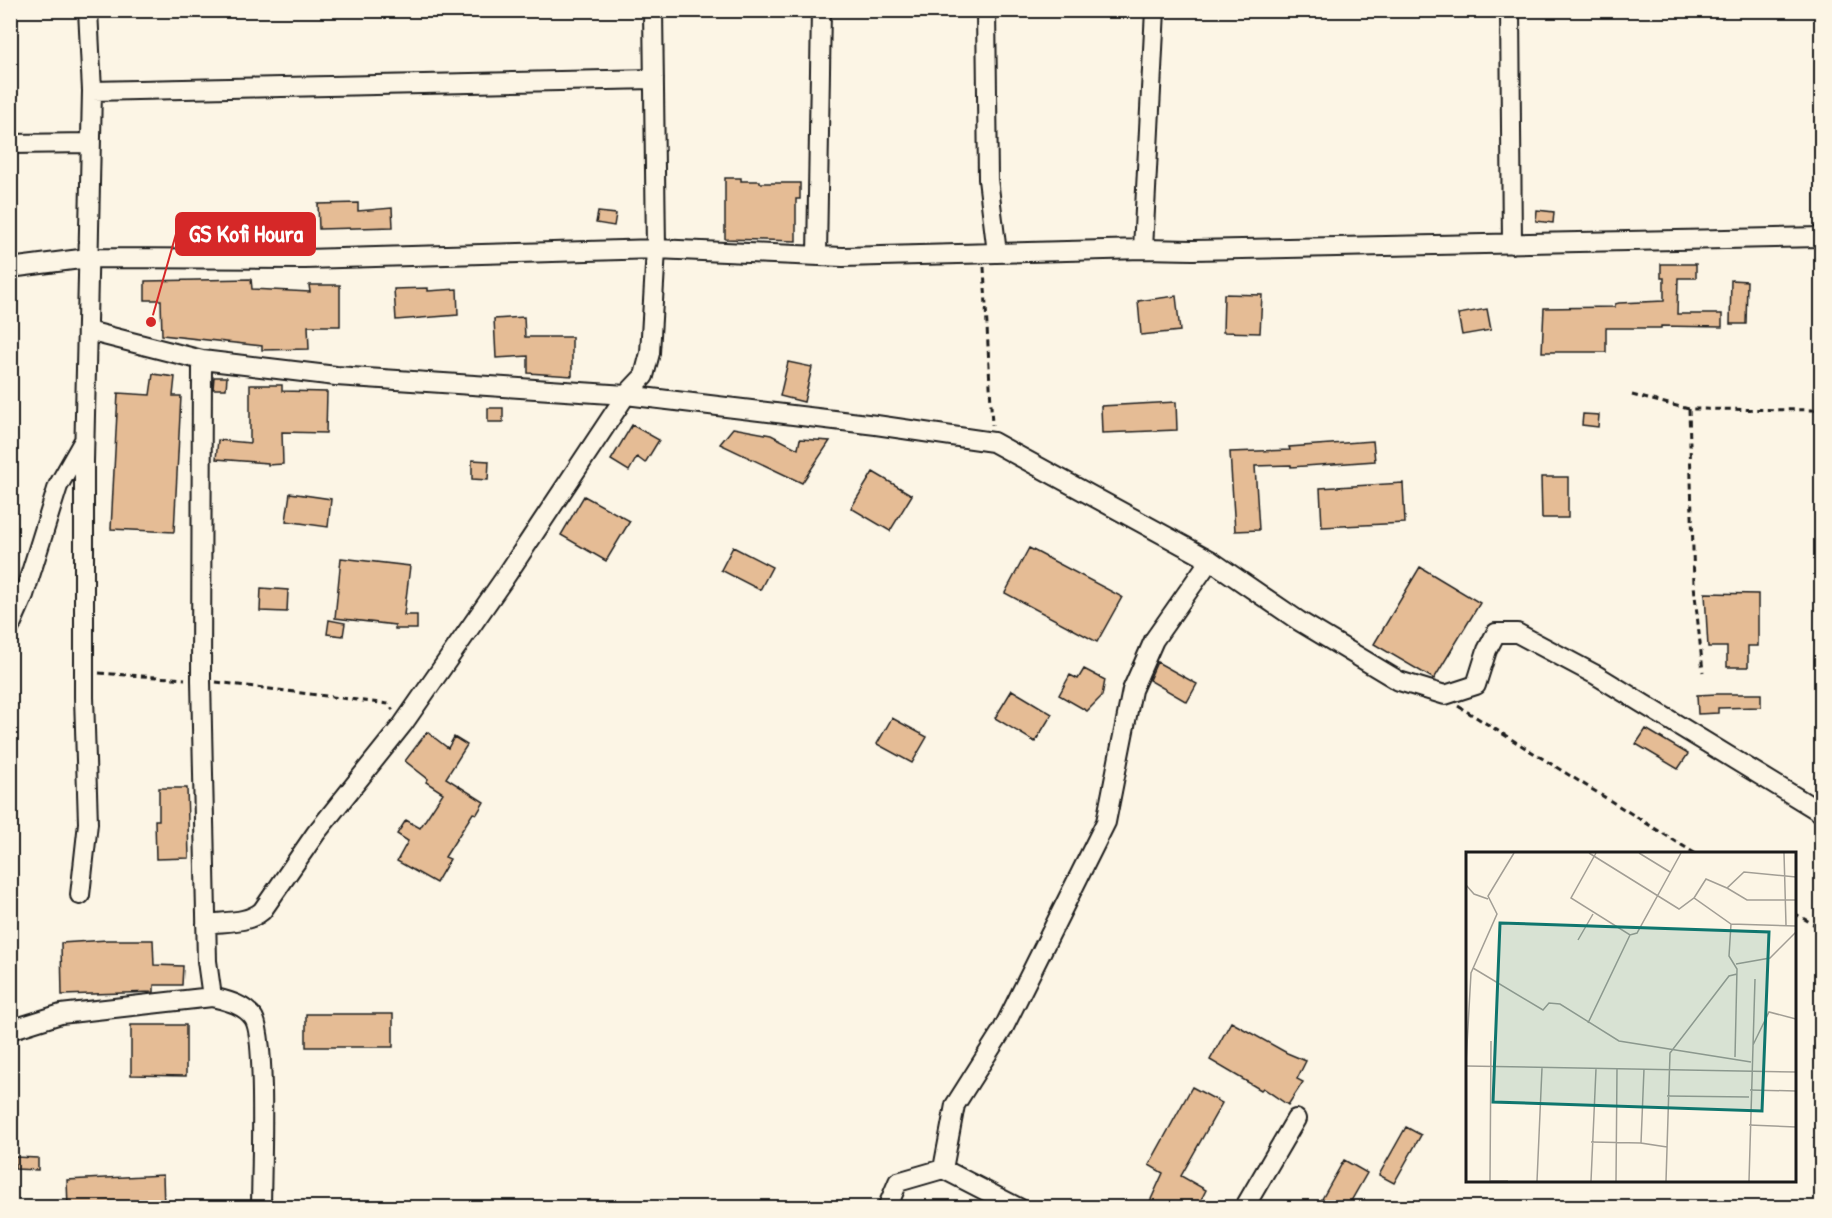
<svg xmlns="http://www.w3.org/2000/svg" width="1832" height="1218" viewBox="0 0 1832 1218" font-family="'Patrick Hand',sans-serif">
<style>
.building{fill:#e5bc95;stroke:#1c1c1c;stroke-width:1.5}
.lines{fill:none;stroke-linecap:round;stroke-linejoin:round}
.minor-casing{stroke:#1c1c1c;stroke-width:22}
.path{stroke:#1c1c1c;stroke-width:3;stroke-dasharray:6 4.5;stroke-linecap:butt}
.minor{stroke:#fcf5e5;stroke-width:18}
.inset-road{fill:none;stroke:#a29e95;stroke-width:1.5}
.view{fill:#0f766e;fill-opacity:0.15;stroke:#0f766e;stroke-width:3}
.inset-edge{fill:none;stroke:#1c1c1c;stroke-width:3}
.leader{fill:none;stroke:#d62828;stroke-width:2}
.callout-dot{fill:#d62828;stroke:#fcf5e5;stroke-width:2}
.callout{fill:#d62828;stroke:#d62828;stroke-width:2}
.callout-label{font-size:24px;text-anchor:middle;font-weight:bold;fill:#fff}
</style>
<rect width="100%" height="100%" fill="#fcf5e5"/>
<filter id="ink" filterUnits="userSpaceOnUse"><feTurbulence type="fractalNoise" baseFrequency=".0167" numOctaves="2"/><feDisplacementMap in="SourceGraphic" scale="12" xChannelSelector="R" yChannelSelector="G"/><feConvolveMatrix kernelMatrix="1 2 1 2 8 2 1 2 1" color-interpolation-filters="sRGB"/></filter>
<g filter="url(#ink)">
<path class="building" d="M 725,178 L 741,178 L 741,181 L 760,181 L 760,183 L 800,183 L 800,199 L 796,199 L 796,241 L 725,239 Z
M 358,203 L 358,211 L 392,208 L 393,227 L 319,229 L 318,204 Z
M 1537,210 L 1554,212 L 1553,223 L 1536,221 Z
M 598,212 L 616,214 L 614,226 L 596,223 Z
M 1661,264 L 1696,264 L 1696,278 L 1678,278 L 1677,314 L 1722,314 L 1722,327 L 1661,326 L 1661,328 L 1606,328 L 1606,352 L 1542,352 L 1544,308 L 1615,307 L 1615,304 L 1619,303 L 1664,301 L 1664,278 L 1661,278 Z
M 251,279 L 252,289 L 310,292 L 309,285 L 340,285 L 340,326 L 308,326 L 309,349 L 262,350 L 262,346 L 162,335 L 161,300 L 145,300 L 145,281 Z
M 1731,280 L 1747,281 L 1746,324 L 1730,324 Z
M 428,288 L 428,291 L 457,289 L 458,315 L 396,320 L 394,289 Z
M 1224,294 L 1262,295 L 1260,333 L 1223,332 Z
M 1176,296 L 1180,331 L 1141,335 L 1138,301 Z
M 1487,309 L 1491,330 L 1462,335 L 1458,314 Z
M 524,317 L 525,337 L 572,337 L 572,376 L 528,373 L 528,356 L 496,358 L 494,319 Z
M 788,362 L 812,367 L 804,402 L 780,396 Z
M 153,374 L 175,377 L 173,396 L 181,396 L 174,532 L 111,529 L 118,393 L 150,395 Z
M 214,377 L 227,377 L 226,389 L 213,389 Z
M 250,385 L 282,385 L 282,391 L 327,392 L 326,433 L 282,432 L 283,464 L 268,465 L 268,463 L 216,459 L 218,440 L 250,443 Z
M 1176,402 L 1177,430 L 1102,433 L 1101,406 Z
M 488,408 L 503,408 L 503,422 L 488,422 Z
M 1583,414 L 1599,415 L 1598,427 L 1582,425 Z
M 632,425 L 659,440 L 645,463 L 637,457 L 629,471 L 611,460 Z
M 733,428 L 771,435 L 798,449 L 800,439 L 830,441 L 802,483 L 720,444 Z
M 1373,441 L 1375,461 L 1291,467 L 1291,465 L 1255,466 L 1259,530 L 1235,531 L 1230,452 L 1290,450 L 1289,447 Z
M 472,460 L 489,461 L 488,480 L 472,479 Z
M 873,472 L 912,495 L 890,531 L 851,508 Z
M 1541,477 L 1568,477 L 1568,518 L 1542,518 Z
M 1403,483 L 1405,523 L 1322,527 L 1320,488 Z
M 290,493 L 331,499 L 328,527 L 286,521 Z
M 584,496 L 630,521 L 606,561 L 561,535 Z
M 733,547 L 772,567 L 760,590 L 721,570 Z
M 1029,548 L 1122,597 L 1097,642 L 1005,593 Z
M 341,558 L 410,566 L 404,615 L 417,615 L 417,629 L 395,629 L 395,625 L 335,618 Z
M 1420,567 L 1480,603 L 1434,679 L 1374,644 Z
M 261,588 L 288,590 L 287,612 L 260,611 Z
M 1705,593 L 1758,594 L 1758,646 L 1748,646 L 1748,667 L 1727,667 L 1727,647 L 1708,647 Z
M 329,620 L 345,623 L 343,636 L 327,634 Z
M 1157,662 L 1197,684 L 1187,702 L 1149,680 Z
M 1084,669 L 1105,680 L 1102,696 L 1087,711 L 1059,695 L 1070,675 L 1078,679 Z
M 1012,690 L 1052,714 L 1035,742 L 995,718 Z
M 1717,694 L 1761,694 L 1761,707 L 1718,708 L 1718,713 L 1698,714 L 1697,695 Z
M 892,718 L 927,737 L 912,763 L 877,744 Z
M 1646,729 L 1688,754 L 1678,769 L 1636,744 Z
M 427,732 L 448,748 L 454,737 L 467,745 L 446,778 L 484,802 L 477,814 L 473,813 L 445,857 L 450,859 L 436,883 L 397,861 L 408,841 L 397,834 L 406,820 L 420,828 L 443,793 L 426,782 L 428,779 L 405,761 Z
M 159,788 L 187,788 L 189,858 L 156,859 L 155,820 L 159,820 Z
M 107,940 L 153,940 L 154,965 L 183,966 L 182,985 L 154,985 L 154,992 L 62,995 L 61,943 Z
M 306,1014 L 393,1014 L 393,1047 L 306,1047 Z
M 1231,1022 L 1287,1053 L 1306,1061 L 1297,1079 L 1303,1082 L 1288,1105 L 1263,1088 L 1261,1090 L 1210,1060 Z
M 131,1025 L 186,1025 L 186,1076 L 131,1075 Z
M 1192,1087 L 1222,1103 L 1181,1176 L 1206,1190 L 1197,1208 L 1147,1208 L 1163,1173 L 1149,1165 Z
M 1406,1127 L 1421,1135 L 1394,1183 L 1379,1175 Z
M 15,1157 L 38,1158 L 38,1170 L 15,1169 Z
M 1344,1160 L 1367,1173 L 1347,1208 L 1337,1208 L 1322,1199 Z
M 163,1175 L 164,1208 L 68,1208 L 67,1180 Z"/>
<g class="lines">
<defs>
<path id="minor" d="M 986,10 L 988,179 L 997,253
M 1510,10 L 1512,244
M 92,91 L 654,79
M 10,144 L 90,143
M 1143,249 L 1155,10
M 817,255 L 821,10
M 10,268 L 88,258 L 305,259 L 656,249 L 843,257 L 1143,249 L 1193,250 L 1822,237
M 88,331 L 202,360 L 336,376 L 626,395 L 876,425 L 993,442 L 1210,560 L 1299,621 L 1399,681 L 1445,695 L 1476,685 L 1487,650 L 1496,633 L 1517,633 L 1596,675 L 1822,813
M 202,360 L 201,680 L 207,961 L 212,997 C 227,1001 243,1004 253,1017 C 267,1035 261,1177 261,1208
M 10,627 L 24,595 L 58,486 L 83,442
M 80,895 L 88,823 L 84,697 L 84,461 L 92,91 L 88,10
M 206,924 C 224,921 247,924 262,911 L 316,833 L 403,724 L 504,579 L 626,395 L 644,376 L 650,353 L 656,249 L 653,10
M 10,1030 L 61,1014 L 212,997
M 943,1169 L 955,1105 L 1003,1029 L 1106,822 L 1132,690 L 1154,640 L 1210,560
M 887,1208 L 898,1182 L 943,1169 L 1019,1208
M 1244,1208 L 1296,1119"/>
</defs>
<use href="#minor" class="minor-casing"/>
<path class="path" d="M 984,267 L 992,425
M 1632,395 L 1689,409 L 1822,410
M 1689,409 L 1694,585 L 1703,672
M 99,673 L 185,679
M 216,682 L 388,704 L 393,710
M 1458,706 L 1696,854
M 1794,913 L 1822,929"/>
<use href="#minor" class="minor"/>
</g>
</g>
<g transform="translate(1466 852)">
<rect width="330" height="330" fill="#fcf5e5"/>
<path class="inset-road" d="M 123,1 L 213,57 L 228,46 L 265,72 L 330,74M 130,1 L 105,46 L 164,83 L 171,81 L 215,1M 173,1 L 204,20M 318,1 L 320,73M 0,33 L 8,42 L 22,47M 261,36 L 281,48 L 330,48M 228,46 L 240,27 L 261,36 L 278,20 L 330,25M 265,72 L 263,104 L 271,117 L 269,205M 112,88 L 127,62M 270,112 L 304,106 L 330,80M 7,116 L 77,158 L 83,151 L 94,152 L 153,189 L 285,210M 122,171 L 164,83M 25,189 L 24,329 L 42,329M 287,193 L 303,160 L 330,167M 0,211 L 5,121 L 31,62 L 22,44 L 48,1M 0,214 L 330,220M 178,217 L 175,291 L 201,295M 284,238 L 330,239M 201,244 L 283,245M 283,273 L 330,275M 125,290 L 175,291M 71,329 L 76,216M 125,329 L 130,217M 150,329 L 151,217M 200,329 L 204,201 L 263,124 L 271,122M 283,329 L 289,127"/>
<path class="view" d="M 34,71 L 303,80 L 296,259 L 27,250 Z"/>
<rect width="330" height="330" class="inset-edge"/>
</g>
<path class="leader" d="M151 322L176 234"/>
<circle class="callout-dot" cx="151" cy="322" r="6"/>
<rect class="callout" x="176" y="213" width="139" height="42" rx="6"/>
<g class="callout-label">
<text x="246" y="242">GS Kofi Houra</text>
</g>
<rect width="1832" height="1218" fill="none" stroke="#fcf5e5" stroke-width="36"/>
<rect x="18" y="18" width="1796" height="1182" fill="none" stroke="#1c1c1c" stroke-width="2" filter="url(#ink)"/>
</svg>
